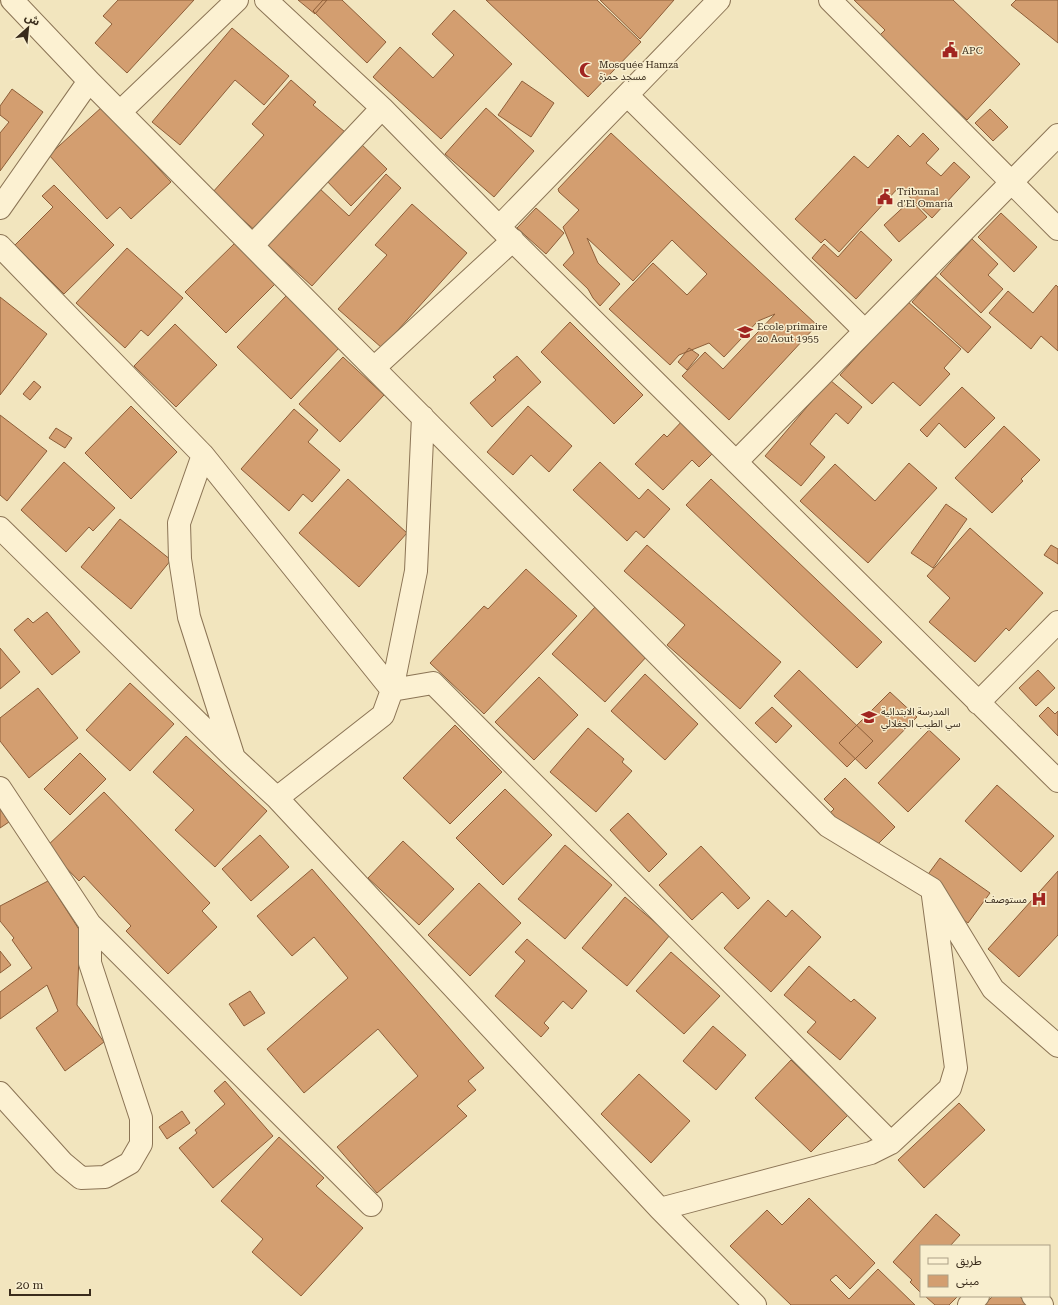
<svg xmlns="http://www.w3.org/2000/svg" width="1058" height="1305" viewBox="0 0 1058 1305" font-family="'Roboto Serif','Noto Sans Arabic',serif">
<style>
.building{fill:#d39e70;stroke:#8d5e39}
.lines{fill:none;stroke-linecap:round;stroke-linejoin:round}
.minor-casing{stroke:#8b7455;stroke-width:24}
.minor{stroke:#fcf1d2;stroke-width:22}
.labels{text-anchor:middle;stroke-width:3;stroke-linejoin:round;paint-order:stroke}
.poi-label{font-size:10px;fill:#392b1b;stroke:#f8eece;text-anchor:start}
</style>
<rect width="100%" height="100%" fill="#f2e5be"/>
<path class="building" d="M 118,0 L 194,0 L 127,73 L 95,43 L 112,24 L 103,16 Z
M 298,0 L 327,0 L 315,14 Z
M 323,0 L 342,0 L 386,42 L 367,63 L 313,11 Z
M 486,0 L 597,0 L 641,42 L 588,97 Z
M 600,0 L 674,0 L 640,39 Z
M 854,0 L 953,0 L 1020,64 L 967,120 L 879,36 L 885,30 Z
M 1016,0 L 1058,0 L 1058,43 L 1011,5 Z
M 454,10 L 512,64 L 441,139 L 373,77 L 400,47 L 433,78 L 454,55 L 432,34 Z
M 232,28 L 289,76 L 264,105 L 235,80 L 180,145 L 152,122 Z
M 291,80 L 316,102 L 313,105 L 345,132 L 257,232 L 212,193 L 264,135 L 252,124 Z
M 522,81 L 554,103 L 531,137 L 498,115 Z
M 12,89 L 43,112 L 0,171 L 0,133 L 9,122 L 0,115 L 0,106 Z
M 102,107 L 171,182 L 131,219 L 120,207 L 107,219 L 49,155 Z
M 486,108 L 534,151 L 494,197 L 445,154 Z
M 990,109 L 1008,127 L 993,141 L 975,123 Z
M 611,133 L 817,325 L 729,420 L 682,376 L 705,352 L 723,369 L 775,314 L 758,321 L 724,357 L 709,343 L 679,355 L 670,365 L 609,309 L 653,263 L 687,295 L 707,274 L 672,240 L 633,281 L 587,238 L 598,263 L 620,284 L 600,306 L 593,298 L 588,289 L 563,265 L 574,253 L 563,227 L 579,210 L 559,192 L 558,189 Z
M 923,133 L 939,149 L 926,163 L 941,176 L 954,162 L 970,177 L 932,218 L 899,187 L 839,252 L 825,239 L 821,243 L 795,219 L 854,156 L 868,168 L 898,135 L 910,147 Z
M 358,141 L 387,169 L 351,206 L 323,177 Z
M 386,174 L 401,188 L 312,286 L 267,245 L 319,188 L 349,216 Z
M 54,185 L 114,245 L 64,294 L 15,245 L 53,207 L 42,196 Z
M 911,200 L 927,217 L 899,242 L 884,225 Z
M 412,204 L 467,253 L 382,348 L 338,309 L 387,255 L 375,245 Z
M 536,208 L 564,233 L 546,254 L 517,228 Z
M 1001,213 L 1037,247 L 1014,272 L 978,237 Z
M 861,231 L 892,260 L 856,299 L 812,258 L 824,244 L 838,257 Z
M 972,239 L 998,264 L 988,275 L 1003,289 L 981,313 L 940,274 Z
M 236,242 L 277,282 L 226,333 L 185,292 Z
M 127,248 L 183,298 L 148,336 L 141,330 L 125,348 L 76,303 Z
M 935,276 L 991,327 L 968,353 L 912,302 Z
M 1056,285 L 1058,287 L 1058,351 L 1041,336 L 1031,349 L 989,313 L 1008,291 L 1033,313 Z
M 286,296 L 340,347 L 291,399 L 237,347 Z
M 0,297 L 47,334 L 0,395 Z
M 907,301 L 961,349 L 944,368 L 950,374 L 920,406 L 893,382 L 872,404 L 840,375 Z
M 570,322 L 643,395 L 614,424 L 541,352 Z
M 175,324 L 217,365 L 176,407 L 134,366 Z
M 689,348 L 699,355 L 687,370 L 678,362 Z
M 517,356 L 541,382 L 492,427 L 470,403 L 496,380 L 493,377 Z
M 343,357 L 384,395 L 340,442 L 299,404 Z
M 830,380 L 862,407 L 848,424 L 836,413 L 810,444 L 825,457 L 801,486 L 765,456 Z
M 34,381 L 41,387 L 30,400 L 23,394 Z
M 962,387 L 995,418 L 965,448 L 939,423 L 927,437 L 920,430 Z
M 131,406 L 177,452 L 131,499 L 85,453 Z
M 528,406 L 572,446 L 549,472 L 531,455 L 513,475 L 487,452 Z
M 294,409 L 318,430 L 308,442 L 340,470 L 312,502 L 303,494 L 289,511 L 241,469 Z
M 0,415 L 47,451 L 7,501 L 0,495 Z
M 685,418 L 717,449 L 699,467 L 692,460 L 663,490 L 635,464 L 664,434 L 667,437 Z
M 1004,426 L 1040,460 L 1021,479 L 1023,481 L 992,513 L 955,478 Z
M 56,428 L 72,438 L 65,448 L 49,438 Z
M 64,462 L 115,508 L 93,531 L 89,527 L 66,552 L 21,510 Z
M 600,462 L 639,499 L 648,489 L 670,509 L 644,538 L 636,531 L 627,541 L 573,490 Z
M 909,463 L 937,488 L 868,563 L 800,501 L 835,464 L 875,501 Z
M 348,479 L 407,533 L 359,587 L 299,533 Z
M 711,479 L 882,642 L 857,668 L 686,505 Z
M 946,504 L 967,519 L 933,568 L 911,553 Z
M 120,519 L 171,560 L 131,609 L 81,567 Z
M 970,528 L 1043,593 L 1009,631 L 1006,628 L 975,662 L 929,622 L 950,598 L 927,576 Z
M 647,545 L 781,662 L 740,709 L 667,645 L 685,625 L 624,571 Z
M 1051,545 L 1058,549 L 1058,564 L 1044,555 Z
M 526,569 L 577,616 L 484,714 L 430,663 L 484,606 L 488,609 Z
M 595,607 L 648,655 L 605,702 L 552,654 Z
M 47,612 L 80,652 L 52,675 L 14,630 L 28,618 L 33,623 Z
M 0,648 L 20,672 L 0,689 Z
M 799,670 L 873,741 L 847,767 L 774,696 Z
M 1038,670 L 1055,688 L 1036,706 L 1019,688 Z
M 645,674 L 698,724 L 665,760 L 611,711 Z
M 539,677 L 578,715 L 534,760 L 495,722 Z
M 130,683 L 174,724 L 130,771 L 86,730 Z
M 38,688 L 78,738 L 29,778 L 0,741 L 0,718 Z
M 890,692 L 917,717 L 866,769 L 839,743 Z
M 772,707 L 792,726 L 776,743 L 755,723 Z
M 1048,707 L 1055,714 L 1058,711 L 1058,736 L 1039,716 Z
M 455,725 L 502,772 L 450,824 L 403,778 Z
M 588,728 L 624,759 L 622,762 L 632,771 L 596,812 L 550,772 Z
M 929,730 L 960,759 L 908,812 L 878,783 Z
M 186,736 L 267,811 L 215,867 L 175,830 L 194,810 L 153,772 Z
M 80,753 L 106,779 L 70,815 L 44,789 Z
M 845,778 L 895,827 L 867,855 L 827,816 L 834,809 L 824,799 Z
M 997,785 L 1054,836 L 1021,872 L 965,821 Z
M 505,789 L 552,835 L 503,885 L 456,838 Z
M 104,792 L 210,903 L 202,911 L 217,927 L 168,974 L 126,931 L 131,926 L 84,876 L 79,881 L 46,847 Z
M 0,809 L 9,822 L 0,828 Z
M 628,813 L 667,854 L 649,872 L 610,830 Z
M 260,835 L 289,867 L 251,901 L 222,869 Z
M 403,841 L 454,889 L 419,925 L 368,878 Z
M 565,845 L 612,885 L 565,939 L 518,899 Z
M 701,846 L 750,898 L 738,909 L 722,892 L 692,920 L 659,885 Z
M 940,858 L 990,893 L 968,923 L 918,888 Z
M 312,869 L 484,1068 L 468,1081 L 476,1090 L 457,1106 L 467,1116 L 377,1193 L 337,1147 L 418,1076 L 378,1029 L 304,1093 L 267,1049 L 348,978 L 314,937 L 292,956 L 257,916 Z
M 1058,871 L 1058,935 L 1019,977 L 988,949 Z
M 48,881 L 80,931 L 77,1005 L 104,1042 L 65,1071 L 36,1028 L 58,1011 L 47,985 L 0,1019 L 0,992 L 32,968 L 12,940 L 14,938 L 0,921 L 0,906 Z
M 479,883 L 521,923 L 470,976 L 428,935 Z
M 625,897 L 670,935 L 627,986 L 582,948 Z
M 768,900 L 786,917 L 792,910 L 821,937 L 771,992 L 724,948 Z
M 527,939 L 587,991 L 572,1009 L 563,1001 L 544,1023 L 549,1028 L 541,1037 L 495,996 L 525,961 L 515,952 Z
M 0,951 L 11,965 L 0,973 Z
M 671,952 L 720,996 L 684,1034 L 636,991 Z
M 809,966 L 851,1002 L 854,999 L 876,1018 L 840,1060 L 807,1032 L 816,1022 L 784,995 Z
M 250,991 L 265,1013 L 244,1026 L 229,1004 Z
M 713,1026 L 746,1055 L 716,1090 L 683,1061 Z
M 791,1060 L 848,1115 L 811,1152 L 755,1098 Z
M 639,1074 L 690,1121 L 651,1163 L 601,1114 Z
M 225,1081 L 273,1136 L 213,1188 L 179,1148 L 197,1133 L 195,1130 L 225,1104 L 214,1091 Z
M 959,1103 L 985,1130 L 924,1188 L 898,1160 Z
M 182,1111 L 190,1123 L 167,1139 L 159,1127 Z
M 279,1137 L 324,1178 L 316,1186 L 363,1228 L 301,1296 L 252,1252 L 263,1239 L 221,1201 Z
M 809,1198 L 875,1263 L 850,1289 L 836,1275 L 830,1280 L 849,1299 L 878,1269 L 915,1305 L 791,1305 L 730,1246 L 767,1210 L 782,1225 Z
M 936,1214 L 960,1235 L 950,1246 L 921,1246 L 921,1293 L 910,1282 L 912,1280 L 893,1262 Z
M 925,1296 L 958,1296 L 949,1305 L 935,1305 Z
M 993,1296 L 1019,1296 L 1029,1305 L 984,1305 Z"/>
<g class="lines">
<defs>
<path id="minor" d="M 12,0 L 89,81 L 828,826 L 932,889 L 993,989 L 1058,1046
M 266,0 L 382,108 L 499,227 L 1058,781
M 830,0 L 1058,229
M 627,95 L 865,331
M 120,112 L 237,0
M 0,208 L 89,81
M 499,227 L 719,0
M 253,245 L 382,108
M 0,246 L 203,455 L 392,690 L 433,683 L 891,1143
M 374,368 L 513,240
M 203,455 L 179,523 L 180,559 L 189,617 L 233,755
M 736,462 L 1058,135
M 0,528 L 234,758 L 277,798 L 660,1209 L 871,1153 L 891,1143 L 950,1088 L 956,1068 L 933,896
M 978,703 L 1058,622
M 0,788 L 90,924 L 90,963 L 141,1118 L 141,1144 L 130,1163 L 105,1177 L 81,1178 L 63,1163 L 0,1093
M 277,798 L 383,715 L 392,690 L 416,571 L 423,417
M 90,924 L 371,1205
M 660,1209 L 755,1305
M 1033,1296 L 1042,1305
M 969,1305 L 978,1296"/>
</defs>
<use href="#minor" class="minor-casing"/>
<use href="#minor" class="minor"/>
</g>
<defs>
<symbol id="civic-bare" viewBox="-9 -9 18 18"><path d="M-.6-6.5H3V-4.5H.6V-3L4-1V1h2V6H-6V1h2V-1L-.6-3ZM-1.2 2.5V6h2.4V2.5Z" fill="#a02520" stroke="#f8eece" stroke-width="2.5" paint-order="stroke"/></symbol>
<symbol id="mosque-bare" viewBox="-9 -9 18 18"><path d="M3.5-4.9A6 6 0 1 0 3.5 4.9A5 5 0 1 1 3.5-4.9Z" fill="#a02520" stroke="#f8eece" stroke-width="2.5" paint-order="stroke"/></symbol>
<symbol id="school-bare" viewBox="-9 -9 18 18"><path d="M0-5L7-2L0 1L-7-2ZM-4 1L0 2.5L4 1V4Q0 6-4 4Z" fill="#a02520" stroke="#f8eece" stroke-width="2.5" paint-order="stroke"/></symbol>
<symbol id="hospital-bare" viewBox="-9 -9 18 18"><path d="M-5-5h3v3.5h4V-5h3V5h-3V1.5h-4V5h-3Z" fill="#a02520" stroke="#f8eece" stroke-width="2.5" paint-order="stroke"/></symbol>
</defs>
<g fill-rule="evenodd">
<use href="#civic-bare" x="939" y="39" width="22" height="22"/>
<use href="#mosque-bare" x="576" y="59" width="22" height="22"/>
<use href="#civic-bare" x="874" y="186" width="22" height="22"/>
<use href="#school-bare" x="734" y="321" width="22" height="22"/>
<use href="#school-bare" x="858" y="706" width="22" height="22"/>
<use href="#hospital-bare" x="1028" y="888" width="22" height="22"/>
</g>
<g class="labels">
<g class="poi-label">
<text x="962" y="54">APC</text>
<text x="599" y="68">Mosquée Hamza<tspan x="599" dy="12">مسجد حمزة</tspan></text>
<text x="897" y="195">Tribunal<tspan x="897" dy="12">d'El Omaria</tspan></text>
<text x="757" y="330">Ecole primaire<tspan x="757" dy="12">20 Aout 1955</tspan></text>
<text x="881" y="715">المدرسة الابتدائية<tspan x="881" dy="12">سي الطيب الجغلالي</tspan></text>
<text x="1027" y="903" text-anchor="end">مستوصف</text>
</g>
</g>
<rect x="920" y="1245" width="130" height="52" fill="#f8eece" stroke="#aca086"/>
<rect x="928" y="1258" width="20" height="6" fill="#fcf1d2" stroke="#aca086"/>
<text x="956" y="1265" font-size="12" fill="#392b1b">طريق</text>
<rect x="928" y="1275" width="20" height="12" fill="#d39e70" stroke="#aca086"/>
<text x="956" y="1285" font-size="12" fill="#392b1b">مبنى</text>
<g transform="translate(28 28) rotate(27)" stroke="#f8eece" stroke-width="3" paint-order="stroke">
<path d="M0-3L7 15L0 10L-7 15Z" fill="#392b1b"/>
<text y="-6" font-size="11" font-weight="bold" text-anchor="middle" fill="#392b1b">ش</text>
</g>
<path d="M10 1289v6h80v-6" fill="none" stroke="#392b1b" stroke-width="2"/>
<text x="16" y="1289" font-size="12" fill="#392b1b" stroke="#f8eece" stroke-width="3" paint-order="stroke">20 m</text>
</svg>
